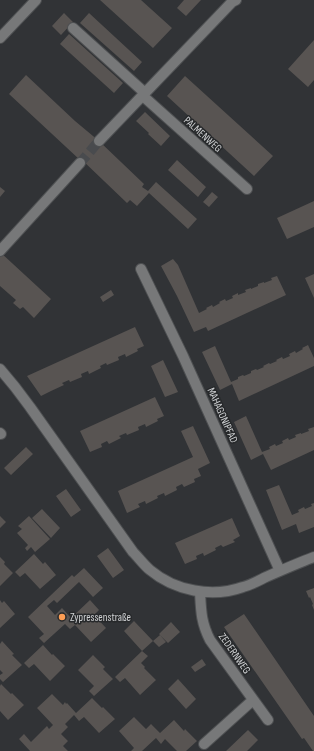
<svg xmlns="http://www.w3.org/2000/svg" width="314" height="751" viewBox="0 0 314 751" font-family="'Sofia Sans Condensed',sans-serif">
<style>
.building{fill:#585452}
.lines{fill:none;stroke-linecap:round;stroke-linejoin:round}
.minor-tunnel{stroke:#494b4e;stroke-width:10;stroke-dasharray:10 5;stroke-linecap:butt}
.minor-casing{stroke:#4e5052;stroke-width:12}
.minor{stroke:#777879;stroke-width:10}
.poi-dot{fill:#fc9d54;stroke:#27292b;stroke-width:1.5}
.labels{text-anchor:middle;stroke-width:3;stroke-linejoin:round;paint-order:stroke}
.street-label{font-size:11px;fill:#d0d2d4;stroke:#27292b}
.poi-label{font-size:11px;fill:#d0d2d4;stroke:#27292b;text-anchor:start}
</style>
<rect width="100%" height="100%" fill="#313336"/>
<path class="building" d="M 100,0 L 141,0 L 172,28 L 153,48 Z
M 184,0 L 201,0 L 186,16 L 177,8 Z
M 64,13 L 73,22 L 61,35 L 52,26 Z
M 89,13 L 142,62 L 134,71 L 80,23 Z
M 69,34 L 123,83 L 114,93 L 60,44 Z
M 314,40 L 314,80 L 308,87 L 288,69 Z
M 26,75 L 75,121 L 99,141 L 144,184 L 142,187 L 148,191 L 156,182 L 197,219 L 188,229 L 149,193 L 137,206 L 130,200 L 127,203 L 81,159 L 80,160 L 9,94 Z
M 185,76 L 273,156 L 254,176 L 167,96 Z
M 145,112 L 170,136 L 161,146 L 148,134 L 149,133 L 136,121 Z
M 177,160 L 206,187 L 198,197 L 168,170 Z
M 0,187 L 5,191 L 0,197 Z
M 212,192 L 218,197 L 209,207 L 203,202 Z
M 314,201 L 314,227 L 287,239 L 277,218 Z
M 0,252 L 51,299 L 34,318 L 23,307 L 20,309 L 13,303 L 16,300 L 0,286 Z
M 173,259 L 178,265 L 199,313 L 207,309 L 206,308 L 212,305 L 213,307 L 220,303 L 219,302 L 225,299 L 226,301 L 233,298 L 232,296 L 238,293 L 238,295 L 246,292 L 245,290 L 251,288 L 251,289 L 258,286 L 258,284 L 264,282 L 264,283 L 272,280 L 271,278 L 277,276 L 286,295 L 208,331 L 206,327 L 194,332 L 177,296 L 161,266 Z
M 314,274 L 314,298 L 305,278 Z
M 111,290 L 114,295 L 103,302 L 100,297 Z
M 135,327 L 144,346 L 137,349 L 138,351 L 126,357 L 125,354 L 118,357 L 119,360 L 107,365 L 106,363 L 100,366 L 101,368 L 89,374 L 88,371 L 81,374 L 82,377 L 70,382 L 69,380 L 62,383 L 64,385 L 51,391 L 41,396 L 27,376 Z
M 308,345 L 314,358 L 314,366 L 239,401 L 232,384 L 220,390 L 202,352 L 215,346 L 231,382 L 238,379 L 238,377 L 243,375 L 244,376 L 251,373 L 251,371 L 256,369 L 257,370 L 264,367 L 263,366 L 269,363 L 270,364 L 277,361 L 276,360 L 282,357 L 283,359 L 290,356 L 289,354 L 295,351 L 296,353 L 303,349 L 302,348 Z
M 163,360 L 178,392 L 165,397 L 151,366 Z
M 155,397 L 164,416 L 157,419 L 158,421 L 146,427 L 145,424 L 138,427 L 139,430 L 127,435 L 126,433 L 119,436 L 121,438 L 109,444 L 107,441 L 101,444 L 102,447 L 90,452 L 80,431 Z
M 246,416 L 262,452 L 270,449 L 269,447 L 275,444 L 276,446 L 283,443 L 282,441 L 288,438 L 289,440 L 296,437 L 295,435 L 301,433 L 301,434 L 309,431 L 308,429 L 314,427 L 314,450 L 271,470 L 263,454 L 251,460 L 234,422 Z
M 193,426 L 210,463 L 198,469 L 201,476 L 194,479 L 195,482 L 184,487 L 182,484 L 176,487 L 177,490 L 165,496 L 164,493 L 157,496 L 158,498 L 146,504 L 145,501 L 138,504 L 140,507 L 127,513 L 118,491 L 193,457 L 181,431 Z
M 26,447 L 33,454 L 11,475 L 4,468 Z
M 279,485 L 292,515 L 299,512 L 298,510 L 304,507 L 305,509 L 312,506 L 311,504 L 314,503 L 314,527 L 299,533 L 296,524 L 282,530 L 266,490 Z
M 66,489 L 81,510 L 71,517 L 56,496 Z
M 42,509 L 60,528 L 51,538 L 32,518 Z
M 0,516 L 6,522 L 0,528 Z
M 29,516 L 50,539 L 35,552 L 31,547 L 27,551 L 25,548 L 28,545 L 17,533 L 22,529 L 18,526 Z
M 232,518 L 240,536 L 233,540 L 235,542 L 223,547 L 221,545 L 215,548 L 216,550 L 204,556 L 203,553 L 196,556 L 197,559 L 185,564 L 175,543 Z
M 108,548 L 124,570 L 113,578 L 97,556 Z
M 34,554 L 43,564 L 45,562 L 56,575 L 40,589 L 25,573 L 20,577 L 15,572 Z
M 0,557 L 5,562 L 4,564 L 13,573 L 0,586 Z
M 84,568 L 103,588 L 93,597 L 79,582 L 57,603 L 54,600 L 47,606 L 55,615 L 62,608 L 71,618 L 90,600 L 99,610 L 94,615 L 106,628 L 91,642 L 75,625 L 70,629 L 65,624 L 44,643 L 39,638 L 44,634 L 28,617 L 72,575 L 74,577 Z
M 314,588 L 314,610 L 312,605 L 313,604 L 310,597 L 309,598 L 306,591 Z
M 0,600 L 2,603 L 4,601 L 15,614 L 0,628 Z
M 244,614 L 314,716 L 314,751 L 313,751 L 304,738 L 302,739 L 224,627 Z
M 134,621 L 153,641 L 142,651 L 124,631 Z
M 171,622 L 180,632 L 168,643 L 159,634 Z
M 160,635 L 166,642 L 159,647 L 153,641 Z
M 2,641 L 14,654 L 12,655 L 22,665 L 3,682 L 0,679 L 0,675 L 3,673 L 0,670 L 0,644 Z
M 43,645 L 52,655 L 53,654 L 65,666 L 50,681 L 34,664 L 29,668 L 24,663 Z
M 142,651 L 148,656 L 141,663 L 145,667 L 144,668 L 156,680 L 140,695 L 125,678 L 120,682 L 115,677 Z
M 93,655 L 105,667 L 103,669 L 113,679 L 94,696 L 89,691 L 94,686 L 78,670 Z
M 202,659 L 206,665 L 195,672 L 191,667 Z
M 178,679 L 196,699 L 186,709 L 168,689 Z
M 1,684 L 11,694 L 12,693 L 24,705 L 8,720 L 0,711 L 0,686 Z
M 52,694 L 63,705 L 65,702 L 66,704 L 67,703 L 76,713 L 92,698 L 102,708 L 103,707 L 115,719 L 99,733 L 84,717 L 79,721 L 74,715 L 65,724 L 68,727 L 61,734 L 68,741 L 63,746 L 68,751 L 30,751 L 19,739 L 24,734 L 31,742 L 47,726 L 49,729 L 53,725 L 37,708 Z
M 134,717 L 146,729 L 151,724 L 160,733 L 174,720 L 184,731 L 185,729 L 197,741 L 186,751 L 177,751 L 165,739 L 161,744 L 156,738 L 142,751 L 131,751 L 134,748 L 119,731 Z
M 248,730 L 258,740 L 247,751 L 226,751 Z"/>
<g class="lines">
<path class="minor-tunnel" d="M 80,163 L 99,141"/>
<defs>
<path id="minor" d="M 73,28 L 145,93
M 0,38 L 36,0
M 143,96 L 247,189
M 99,141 L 232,2 L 236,0
M 0,251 L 80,163
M 141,269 L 183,356 L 280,571
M 0,369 L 15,387 L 30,407 L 133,552 C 139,558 144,565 150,570 C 175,591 212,598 243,587 C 251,585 258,581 266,577 C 282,570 298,563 314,557
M 0,433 L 1,434
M 200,592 C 201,611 201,622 210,640 L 268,720
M 204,744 L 253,700"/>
</defs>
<use href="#minor" class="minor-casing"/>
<use href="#minor" class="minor"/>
</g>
<circle class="poi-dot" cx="62" cy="617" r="4"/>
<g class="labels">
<g class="street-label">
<text transform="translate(203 134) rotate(42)" y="4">PALMENWEG</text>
<text transform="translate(223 415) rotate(66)" y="4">MAHAGONIPFAD</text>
<text transform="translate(235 653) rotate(55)" y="4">ZEDERNWEG</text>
</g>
<g class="poi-label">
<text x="70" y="621">Zypressenstraße</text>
</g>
</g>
</svg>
